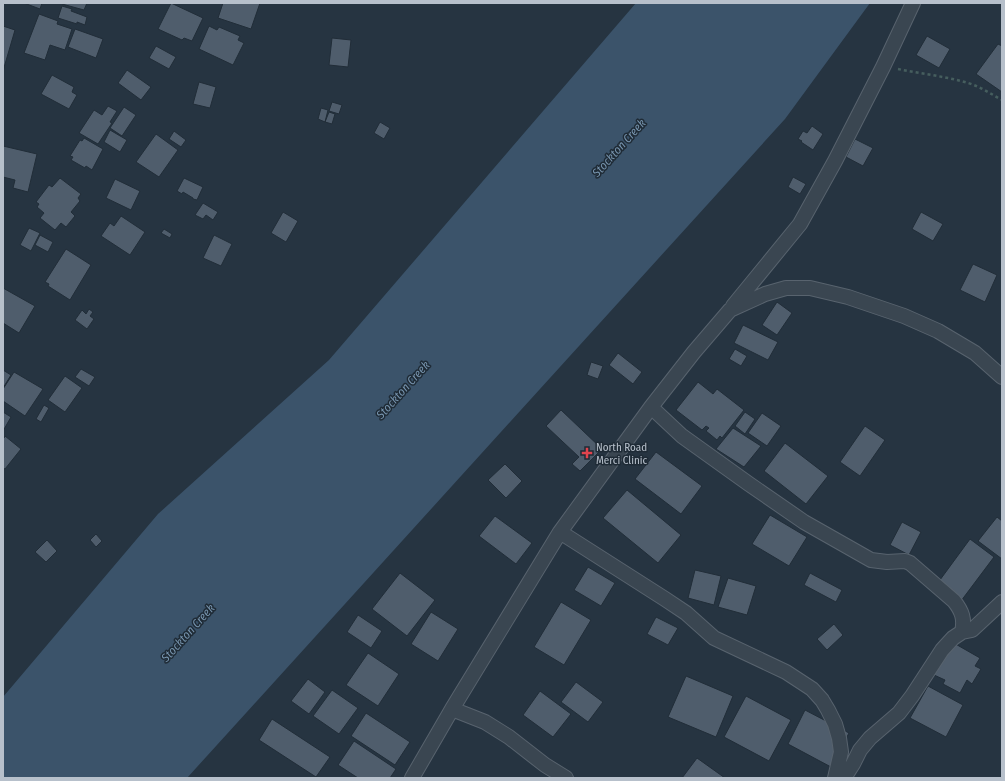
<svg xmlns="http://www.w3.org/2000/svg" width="1005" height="781" viewBox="0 0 1005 781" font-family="'Fira Sans Condensed',sans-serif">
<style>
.water{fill:#3b536a}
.building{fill:#4f5d6c;stroke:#212d38}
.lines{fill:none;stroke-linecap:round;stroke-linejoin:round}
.street-casing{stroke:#58636e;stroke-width:16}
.path{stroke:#465e5e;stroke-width:2.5;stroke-dasharray:3 3;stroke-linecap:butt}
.street{stroke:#3a4651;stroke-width:14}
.health-dot{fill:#e0444e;stroke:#1f2b36;stroke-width:1.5}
.labels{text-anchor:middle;stroke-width:3;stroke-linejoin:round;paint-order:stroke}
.poi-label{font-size:11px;fill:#b7c0cb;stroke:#1f2b36;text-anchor:start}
.water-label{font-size:12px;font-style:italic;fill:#7794ae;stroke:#1f2b36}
</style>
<rect width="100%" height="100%" fill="#263441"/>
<path class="water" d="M 636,3 L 870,3 L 785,119 L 187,778 L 3,778 L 3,697 L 158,514 L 329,360 Z"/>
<path class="building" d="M 24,3 L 42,3 L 40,9 Z
M 62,3 L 87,3 L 84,10 L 62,4 Z
M 171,3 L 203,18 L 192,41 L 184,38 L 182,40 L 158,29 Z
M 223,3 L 260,3 L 251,29 L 218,18 Z
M 62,6 L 72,9 L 71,11 L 87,17 L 85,25 L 77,22 L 77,24 L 58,18 Z
M 39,14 L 58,21 L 57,24 L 72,29 L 65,50 L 50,45 L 45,60 L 24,53 Z
M 3,26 L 15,30 L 3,71 Z
M 209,26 L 217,30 L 219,27 L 240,36 L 238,40 L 244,43 L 233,65 L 199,49 Z
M 75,29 L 103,39 L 96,58 L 68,47 Z
M 927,36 L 950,49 L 939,68 L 916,55 Z
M 332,38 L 351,40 L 348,67 L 329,65 Z
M 998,44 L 1002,46 L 1002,92 L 976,74 Z
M 156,46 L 176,57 L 169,69 L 149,58 Z
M 127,70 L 151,87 L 141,100 L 118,83 Z
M 52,75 L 74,87 L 72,92 L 77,95 L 69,109 L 41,94 Z
M 199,82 L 216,87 L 210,108 L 193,104 Z
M 332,102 L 342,105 L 339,114 L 329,111 Z
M 108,106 L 117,111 L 110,122 L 112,123 L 98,144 L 79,133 L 94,110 L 102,115 Z
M 124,107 L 136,115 L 122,136 L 110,128 Z
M 321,108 L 328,110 L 325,122 L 318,119 Z
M 329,112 L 335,114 L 332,124 L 325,122 Z
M 380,122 L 390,128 L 384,139 L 374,133 Z
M 812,126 L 823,134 L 813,150 L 801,142 L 802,141 L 798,139 L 803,131 L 807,133 Z
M 110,130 L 127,140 L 120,152 L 104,142 Z
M 174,131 L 186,140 L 181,147 L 169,139 Z
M 156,134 L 178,150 L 159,177 L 136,162 Z
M 84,138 L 103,149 L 92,170 L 86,166 L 85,168 L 71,160 L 73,157 L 70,156 L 80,140 L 82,141 Z
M 855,139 L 873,148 L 863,166 L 846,157 Z
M 3,146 L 37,154 L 28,192 L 13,188 L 15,180 L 3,177 Z
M 793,177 L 806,184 L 800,194 L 788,187 Z
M 60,178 L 81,194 L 78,198 L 80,201 L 71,212 L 75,216 L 66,227 L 61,223 L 55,230 L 40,218 L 44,213 L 37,207 L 39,204 L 36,202 L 49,185 L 52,187 Z
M 184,178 L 203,187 L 197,200 L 193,199 L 193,198 L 183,192 L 182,194 L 177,191 Z
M 115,179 L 140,191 L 131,210 L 106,198 Z
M 203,203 L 218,212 L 213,220 L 206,215 L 203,219 L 195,215 Z
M 283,212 L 298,221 L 286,242 L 271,233 Z
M 921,212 L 943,224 L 933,241 L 912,229 Z
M 121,216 L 145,232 L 130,255 L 101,236 L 110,223 L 114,226 Z
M 29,228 L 40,233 L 31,251 L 20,245 Z
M 164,229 L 172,234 L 170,238 L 161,233 Z
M 40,235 L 53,242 L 48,252 L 35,245 Z
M 214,235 L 232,244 L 221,266 L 203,258 Z
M 66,249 L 91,265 L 70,300 L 48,286 L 49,284 L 45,282 Z
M 973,264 L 997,275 L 985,302 L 960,290 Z
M 3,288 L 35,306 L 19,333 L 3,323 Z
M 777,302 L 792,313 L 777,335 L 762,325 Z
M 89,309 L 93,312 L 90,316 L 94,319 L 87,329 L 75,320 L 82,310 L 86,314 Z
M 743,325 L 778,342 L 768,360 L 734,343 Z
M 735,349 L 747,356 L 741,366 L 729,359 Z
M 618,353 L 642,372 L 633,384 L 609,365 Z
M 591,362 L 603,366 L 598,379 L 587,375 Z
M 81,369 L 95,377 L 89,386 L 75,377 Z
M 3,370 L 11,375 L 3,388 Z
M 14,372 L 43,389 L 25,416 L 3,401 L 3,389 Z
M 65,376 L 82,388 L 65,412 L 48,400 Z
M 698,382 L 713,394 L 717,389 L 744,410 L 722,438 L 720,436 L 717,440 L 706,431 L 709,428 L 706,426 L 702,430 L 676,410 Z
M 44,405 L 49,408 L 41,422 L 36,419 Z
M 561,410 L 602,449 L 580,471 L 572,464 L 579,457 L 546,426 Z
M 3,412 L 11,417 L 3,431 Z
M 745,412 L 755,419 L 745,434 L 735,426 Z
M 762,413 L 781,426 L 767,446 L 748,433 Z
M 865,426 L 885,440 L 860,476 L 840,462 Z
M 733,428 L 761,446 L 744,467 L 716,449 Z
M 5,436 L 21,449 L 5,469 L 3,468 L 3,437 L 4,438 Z
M 785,443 L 828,476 L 806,504 L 764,471 Z
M 656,452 L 702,486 L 681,514 L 635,479 Z
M 505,464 L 522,481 L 506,498 L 488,480 Z
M 627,490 L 681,535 L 658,563 L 603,518 Z
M 770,515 L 807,537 L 789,566 L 752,544 Z
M 495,516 L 532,543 L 516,564 L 479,536 Z
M 997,517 L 1002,521 L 1002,559 L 978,541 Z
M 902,522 L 921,532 L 909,555 L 890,545 Z
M 96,534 L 102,541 L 96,547 L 90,540 Z
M 970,539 L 994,557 L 961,601 L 937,584 Z
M 47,540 L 57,551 L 46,562 L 35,552 Z
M 588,567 L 615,583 L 601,606 L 574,590 Z
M 695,570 L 721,576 L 714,605 L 688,598 Z
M 400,573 L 435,600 L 407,636 L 372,609 Z
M 810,573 L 842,590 L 836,602 L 804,585 Z
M 728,578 L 756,586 L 747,615 L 718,607 Z
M 561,602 L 591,620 L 564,665 L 534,647 Z
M 431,612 L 458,629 L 438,661 L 411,644 Z
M 358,615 L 382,631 L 371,648 L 347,632 Z
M 656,617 L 678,628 L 668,645 L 647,634 Z
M 834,624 L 843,635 L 827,650 L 817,639 Z
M 952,642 L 980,658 L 975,666 L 981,669 L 972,684 L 967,680 L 960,693 L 943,684 L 945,680 L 934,675 Z
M 368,653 L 399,674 L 378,706 L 346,685 Z
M 686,676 L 733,696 L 716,737 L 668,717 Z
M 308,679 L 325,692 L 309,714 L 291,701 Z
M 576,682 L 603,702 L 588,722 L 561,702 Z
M 928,686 L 963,705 L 946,737 L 910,718 Z
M 332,690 L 358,708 L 339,734 L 313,716 Z
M 540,691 L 571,714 L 553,737 L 523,715 Z
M 746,696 L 791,720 L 769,761 L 724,737 Z
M 805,710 L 849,733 L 831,767 L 788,744 Z
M 366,713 L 410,742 L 395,765 L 351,736 Z
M 272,719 L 330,757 L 316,777 L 259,740 Z
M 354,741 L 396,769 L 390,778 L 358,778 L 338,765 Z
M 697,758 L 725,778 L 682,778 Z"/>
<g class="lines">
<defs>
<path id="street" d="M 733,306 L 800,224 L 835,161 L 883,67 L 913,3
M 651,407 L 682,436 L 749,484 L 804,522 L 871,560 L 887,562 L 905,561 L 910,563 L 954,601 C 962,611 965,619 962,632
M 560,532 L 665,599 L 686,613 L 714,638 L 786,672 L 812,689 L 822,700 L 828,710 L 835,724 L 839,738 L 841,752 L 835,778
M 452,709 L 485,722 L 509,737 L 545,765 L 566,778
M 412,778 L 452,709 L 560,532 L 651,407 L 694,352 L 730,310 L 765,294 L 786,288 L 810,288 L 848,297 L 904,316 L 938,331 L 975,353 L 1002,377
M 844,778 L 853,764 L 860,750 L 870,738 L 899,713 L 912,696 L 942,650 L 953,638 L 962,632 L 972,630 L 1002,602"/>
</defs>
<use href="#street" class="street-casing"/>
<path class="path" d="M 898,69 C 921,74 945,76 968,83 C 981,87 991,94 1002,100"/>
<use href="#street" class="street"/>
</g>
<path class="health-dot" d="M585 447h4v4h4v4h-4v4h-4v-4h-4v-4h4z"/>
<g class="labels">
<g class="poi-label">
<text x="596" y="451">North Road<tspan x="596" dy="13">Merci Clinic</tspan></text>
</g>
<g class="water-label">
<text transform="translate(619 148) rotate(-48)" y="4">Stockton Creek</text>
<text transform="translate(403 390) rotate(-48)" y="4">Stockton Creek</text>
<text transform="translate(188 633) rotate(-48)" y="4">Stockton Creek</text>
</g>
</g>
<rect width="1005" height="781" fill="none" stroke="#b7c0cb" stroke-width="8"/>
</svg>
